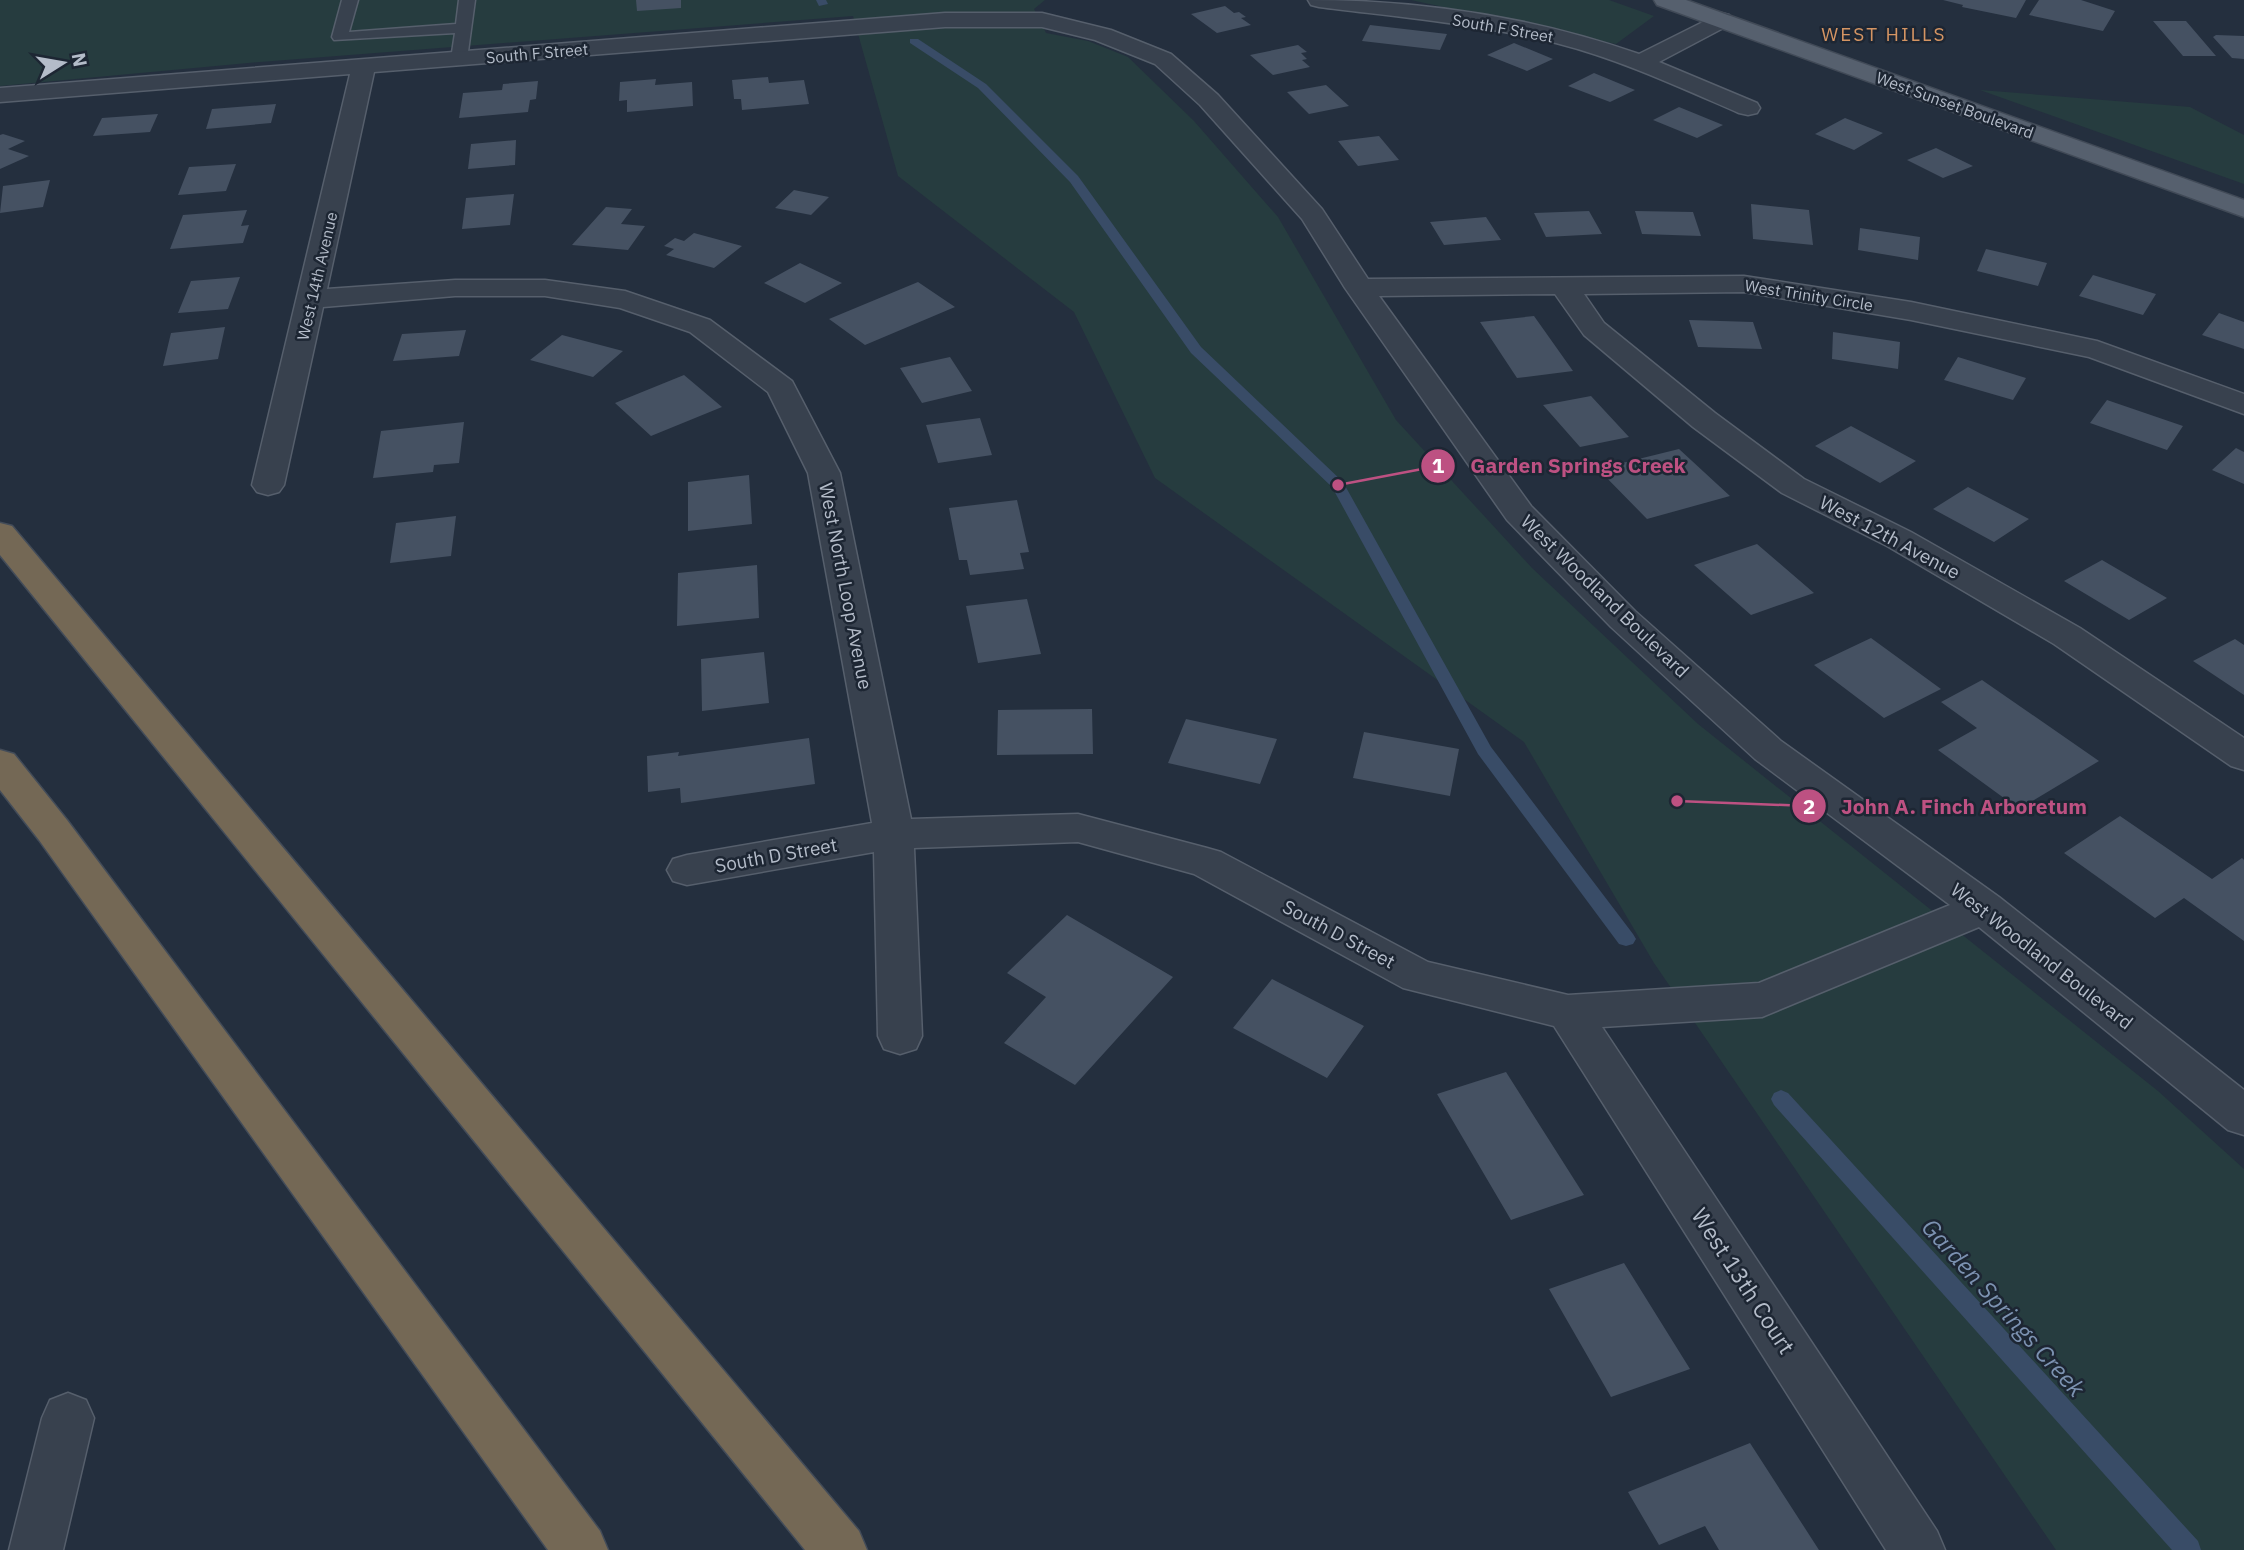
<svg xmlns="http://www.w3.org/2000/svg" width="2244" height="1550" viewBox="0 0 2244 1550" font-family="'IBM Plex Sans',sans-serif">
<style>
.green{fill:#263c3f}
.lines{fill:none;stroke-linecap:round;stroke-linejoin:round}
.stream{fill:#394c67;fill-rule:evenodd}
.building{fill:#455162}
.service-casing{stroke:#565f6c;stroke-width:3}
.minor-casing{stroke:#565f6c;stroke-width:3}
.primary-casing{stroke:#414a57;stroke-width:3}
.motorway-casing{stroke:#434c59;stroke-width:3}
.service{fill:#38414e;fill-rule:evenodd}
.minor{fill:#38414e;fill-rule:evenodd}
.primary{fill:#56606e;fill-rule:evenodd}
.motorway{fill:#746855;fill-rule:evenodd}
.labels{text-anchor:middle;stroke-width:5;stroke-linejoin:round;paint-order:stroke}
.far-street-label{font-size:16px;fill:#b4bcc9;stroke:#1d2633}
.far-quarter-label{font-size:19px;letter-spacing:2px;fill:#d59563;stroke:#1d2633}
.street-label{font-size:19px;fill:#b4bcc9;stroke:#1d2633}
.near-street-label{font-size:23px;fill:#b4bcc9;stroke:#1d2633}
.near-water-label{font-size:24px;font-style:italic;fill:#7c92b1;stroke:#1d2633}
.leader{fill:none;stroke:#bd5182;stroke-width:2.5}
.callout-dot{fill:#bd5182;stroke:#1d2633;stroke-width:2.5}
.mark-label{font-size:21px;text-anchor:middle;font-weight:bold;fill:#fff}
.callout-label{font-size:21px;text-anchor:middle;font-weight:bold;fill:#bd5182;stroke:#1d2633;stroke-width:5;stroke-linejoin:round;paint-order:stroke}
</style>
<rect width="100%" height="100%" fill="#242f3e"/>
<path class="green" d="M 0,0 L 1045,0 L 1034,9 L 1046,33 L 1088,41 L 1128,57 L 1194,121 L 1278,217 L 1396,420 L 1532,568 L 1698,724 L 2158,1091 L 2244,1169 L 2244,1550 L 2056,1550 L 1654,963 L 1524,742 L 1155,478 L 1074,312 L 898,176 L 853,16 L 260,62 L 0,86 Z
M 1411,0 L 1609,0 L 1654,16 L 1616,44 Z
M 1980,90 L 2190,107 L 2244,135 L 2244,184 Z"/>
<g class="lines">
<path class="stream" d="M 816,0 L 826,0 L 828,4 L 819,6 Z
M 910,39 L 918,39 L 986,84 L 1078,176 L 1201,347 L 1343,482 L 1491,747 L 1633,934 L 1636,939 L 1633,944 L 1626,946 L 1619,944 L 1478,754 L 1332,487 L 1191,353 L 1070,182 L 978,88 L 910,43 Z
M 1781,1090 L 1788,1093 L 2198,1541 L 2201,1550 L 2172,1550 L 1774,1105 L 1771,1099 L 1774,1093 Z"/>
</g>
<path class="building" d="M 636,0 L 681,0 L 681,8 L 637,11 Z
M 1943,0 L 2026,0 L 2016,18 L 1962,7 L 1963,5 Z
M 2039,0 L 2081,0 L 2115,11 L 2103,31 L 2029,15 Z
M 1225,6 L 1234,13 L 1239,12 L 1246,17 L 1241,18 L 1251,25 L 1217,33 L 1191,14 Z
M 2153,21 L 2186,21 L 2216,56 L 2183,56 Z
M 1370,25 L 1447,34 L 1440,50 L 1362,41 Z
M 2216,35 L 2244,36 L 2244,59 L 2232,58 L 2213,37 Z
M 1514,43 L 1553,59 L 1527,71 L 1487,55 Z
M 1298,45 L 1307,52 L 1301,53 L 1307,59 L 1302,60 L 1310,67 L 1273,75 L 1250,55 Z
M 1594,73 L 1635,90 L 1610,102 L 1568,86 Z
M 768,77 L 769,83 L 804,80 L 809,104 L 742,110 L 741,99 L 734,99 L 732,80 Z
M 656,79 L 655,85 L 692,82 L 693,106 L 627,112 L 627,100 L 619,101 L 620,82 Z
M 538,81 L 536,99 L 530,100 L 528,112 L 459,118 L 463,93 L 502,90 L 503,84 Z
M 1326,85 L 1349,106 L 1309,114 L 1287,92 Z
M 276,104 L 271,123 L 206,129 L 212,109 Z
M 1679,107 L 1723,125 L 1697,138 L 1653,120 Z
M 158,114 L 150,132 L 93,136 L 102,118 Z
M 1845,118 L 1883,133 L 1854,150 L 1815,134 Z
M 3,134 L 25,141 L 8,149 L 29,156 L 0,169 L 0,135 Z
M 1379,136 L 1399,160 L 1358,166 L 1338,141 Z
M 516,140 L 515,165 L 468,169 L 471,144 Z
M 1936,148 L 1973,166 L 1943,178 L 1907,160 Z
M 236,164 L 226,191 L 178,195 L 189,167 Z
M 50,180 L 43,207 L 0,213 L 3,186 Z
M 794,190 L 829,197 L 811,215 L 775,208 Z
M 514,194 L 510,225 L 462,229 L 466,198 Z
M 1751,204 L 1809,210 L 1813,245 L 1753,239 Z
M 606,207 L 632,209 L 621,224 L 645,226 L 628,250 L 572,245 Z
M 247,210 L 241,226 L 249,225 L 243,243 L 170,249 L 183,215 Z
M 1589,211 L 1602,234 L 1546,237 L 1534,213 Z
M 1635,211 L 1693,212 L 1701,236 L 1642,234 Z
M 1486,217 L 1501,240 L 1444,245 L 1430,222 Z
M 1860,228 L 1920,237 L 1918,260 L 1858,250 Z
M 694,233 L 742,246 L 714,268 L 666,255 L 674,249 L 664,246 L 675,238 L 684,241 Z
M 1986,249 L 2047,263 L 2038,286 L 1977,271 Z
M 800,263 L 842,283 L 805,303 L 764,283 Z
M 2093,275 L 2156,294 L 2143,315 L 2079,296 Z
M 240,277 L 228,309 L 178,313 L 191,281 Z
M 918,282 L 955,307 L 865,345 L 829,319 Z
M 2219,313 L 2244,322 L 2244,349 L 2202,335 Z
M 1534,316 L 1573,371 L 1517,378 L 1480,322 Z
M 1689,320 L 1753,322 L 1762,349 L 1698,347 Z
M 225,327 L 218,359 L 163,366 L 171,333 Z
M 466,330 L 459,356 L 393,361 L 402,334 Z
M 1833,332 L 1900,342 L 1898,369 L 1832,359 Z
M 562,335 L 623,351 L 593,377 L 530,360 Z
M 950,357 L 972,391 L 922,403 L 900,368 Z
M 1958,357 L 2026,378 L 2013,400 L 1944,380 Z
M 684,375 L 722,407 L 651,436 L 615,403 Z
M 1591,396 L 1629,437 L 1580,447 L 1543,405 Z
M 2107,400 L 2183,426 L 2167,450 L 2090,423 Z
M 980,418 L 992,455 L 938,463 L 926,425 Z
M 464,422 L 459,463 L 434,465 L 433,472 L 373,478 L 381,431 Z
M 1851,426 L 1916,461 L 1880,483 L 1815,446 Z
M 2236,448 L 2244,452 L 2244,484 L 2212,470 Z
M 1679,449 L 1730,496 L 1647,519 L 1598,469 Z
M 749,475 L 752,524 L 688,531 L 688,482 Z
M 1968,487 L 2029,519 L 1994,542 L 1933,509 Z
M 1017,500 L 1029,552 L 1020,553 L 1024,569 L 970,575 L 967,560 L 959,560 L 949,508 Z
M 456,516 L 451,556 L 390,563 L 396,523 Z
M 1757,544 L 1814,593 L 1751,615 L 1694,565 Z
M 2102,560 L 2167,598 L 2129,620 L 2064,581 Z
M 757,565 L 759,618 L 677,626 L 678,573 Z
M 1027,599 L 1041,654 L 978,663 L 966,606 Z
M 1871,638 L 1941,689 L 1884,718 L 1814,665 Z
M 2235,639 L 2244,645 L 2244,695 L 2193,661 Z
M 764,652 L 769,703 L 702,711 L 701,659 Z
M 1982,680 L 2099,761 L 2019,809 L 1938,750 L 1977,728 L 1941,702 Z
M 1092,709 L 1093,754 L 997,755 L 998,710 Z
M 1186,719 L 1277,739 L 1260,784 L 1168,763 Z
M 1364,732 L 1459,749 L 1450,796 L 1353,778 Z
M 809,738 L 815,784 L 681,803 L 680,788 L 648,792 L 647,756 L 679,752 L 678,756 Z
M 2120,816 L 2212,879 L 2242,858 L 2244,860 L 2244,941 L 2184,898 L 2155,918 L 2064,853 Z
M 1067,915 L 1173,977 L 1075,1085 L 1004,1043 L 1046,997 L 1007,973 Z
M 1272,979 L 1364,1026 L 1327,1078 L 1233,1028 Z
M 1506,1072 L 1584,1195 L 1511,1220 L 1437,1094 Z
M 1624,1263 L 1690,1369 L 1611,1397 L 1549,1289 Z
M 1750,1443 L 1819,1550 L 1719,1550 L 1705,1526 L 1659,1545 L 1628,1492 Z"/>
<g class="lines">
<defs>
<path id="service" d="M 342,0 L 358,0 L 349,32 L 456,24 L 459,0 L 475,0 L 467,59 L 459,64 L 451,59 L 455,33 L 334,40 L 332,37 Z"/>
<path id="minor" d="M 1308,0 C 1420,0 1533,17 1639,54 L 1721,13 L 1729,15 L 1732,20 L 1729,25 L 1659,62 L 1757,103 L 1760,108 L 1757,113 L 1748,115 L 1739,113 C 1679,87 1619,59 1556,43 C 1478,24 1398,17 1319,7 L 1311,5 Z
M 945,13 L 1042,13 L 1111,30 L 1171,54 L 1218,95 L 1322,209 L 1368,279 L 1744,276 L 1911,302 L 2097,341 L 2244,394 L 2244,414 L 2089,357 L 1911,320 L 1744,292 L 1584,294 L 1604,323 L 1715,413 L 1804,479 L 1911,532 L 2080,628 L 2244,738 L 2244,770 L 2231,766 L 2054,644 L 1887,546 L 1782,493 L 1693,427 L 1584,335 L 1555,294 L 1379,296 L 1531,506 L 1635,611 L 1781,741 L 1999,897 L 2244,1090 L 2244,1135 L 2228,1130 L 1979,927 L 1762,1017 L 1602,1027 L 1937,1531 L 1945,1550 L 1886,1550 L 1554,1026 L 1403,988 L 1194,874 L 1078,842 L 914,848 L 922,1036 L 916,1049 L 900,1054 L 884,1049 L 878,1036 L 874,852 L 687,885 L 673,881 L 667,870 L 673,859 L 687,855 L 872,823 L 808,473 L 768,392 L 690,332 L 620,308 L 545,296 L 455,296 L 323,307 L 284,485 L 279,492 L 268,495 L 257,492 L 252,485 L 350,74 L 0,102 L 0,88 ZM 945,27 L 1042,27 L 1095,40 L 1155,64 L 1200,105 L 1302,219 L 1345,288 L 1507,520 L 1611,627 L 1755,759 L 1950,905 L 1759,983 L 1568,995 L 1428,962 L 1221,852 L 1207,848 L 1078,814 L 911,819 L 840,473 L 792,381 L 710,320 L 625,291 L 545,280 L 455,280 L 327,289 L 374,72 Z
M 68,1393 L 86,1400 L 94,1418 L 63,1550 L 9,1550 L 42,1418 L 50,1400 Z"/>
<path id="primary" d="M 1654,0 L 1686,0 L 2244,200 L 2244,217 L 1657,5 Z"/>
<path id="motorway" d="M 0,523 L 12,526 L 859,1531 L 867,1550 L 805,1550 L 0,555 Z
M 0,750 L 14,754 L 67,820 L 600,1531 L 608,1550 L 548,1550 L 39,840 L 0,790 Z"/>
</defs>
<use href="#service" class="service-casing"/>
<use href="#minor" class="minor-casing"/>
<use href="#primary" class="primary-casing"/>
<use href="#motorway" class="motorway-casing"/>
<use href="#service" class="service"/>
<use href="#minor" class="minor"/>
<use href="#primary" class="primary"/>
<use href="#motorway" class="motorway"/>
</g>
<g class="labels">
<g class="far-street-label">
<text transform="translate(1503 28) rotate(10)" y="6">South F Street</text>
<text transform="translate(537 53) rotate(-5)" y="6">South F Street</text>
<text transform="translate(1955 105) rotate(20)" y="6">West Sunset Boulevard</text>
<text transform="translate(317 276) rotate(-77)" y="6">West 14th Avenue</text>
<text transform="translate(1809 295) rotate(9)" y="6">West Trinity Circle</text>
</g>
<g class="far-quarter-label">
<text x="1884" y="41">WEST HILLS</text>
</g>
<g class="street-label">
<text transform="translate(1890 537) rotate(28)" y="7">West 12th Avenue</text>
<text transform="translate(846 586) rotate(79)" y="7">West North Loop Avenue</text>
<text transform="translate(1605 596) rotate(44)" y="7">West Woodland Boulevard</text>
<text transform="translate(776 855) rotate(-10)" y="7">South D Street</text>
<text transform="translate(1339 934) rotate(28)" y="7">South D Street</text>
<text transform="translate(2042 956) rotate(38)" y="7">West Woodland Boulevard</text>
</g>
<g class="near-street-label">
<text transform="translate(1743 1281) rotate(57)" y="8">West 13th Court</text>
</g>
<g class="near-water-label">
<text transform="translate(2003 1308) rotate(48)" y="8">Garden Springs Creek</text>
</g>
</g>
<path class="leader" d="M1338 485L1438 466M1677 801L1809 806"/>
<g class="callout-dot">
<circle cx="1338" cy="485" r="7"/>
<circle cx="1677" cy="801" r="7"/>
<circle cx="1438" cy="466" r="18"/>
<circle cx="1809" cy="806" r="18"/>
</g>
<g class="mark-label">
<text x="1438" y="473">1</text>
<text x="1809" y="814">2</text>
</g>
<g class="callout-label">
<text x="1578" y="473">Garden Springs Creek</text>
<text x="1964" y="814">John A. Finch Arboretum</text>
</g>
<g transform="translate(63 63) rotate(79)" stroke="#1d2633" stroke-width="5" paint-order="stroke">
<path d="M0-5L12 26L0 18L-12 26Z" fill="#b4bcc9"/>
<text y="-10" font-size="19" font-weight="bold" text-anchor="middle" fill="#b4bcc9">N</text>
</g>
</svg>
